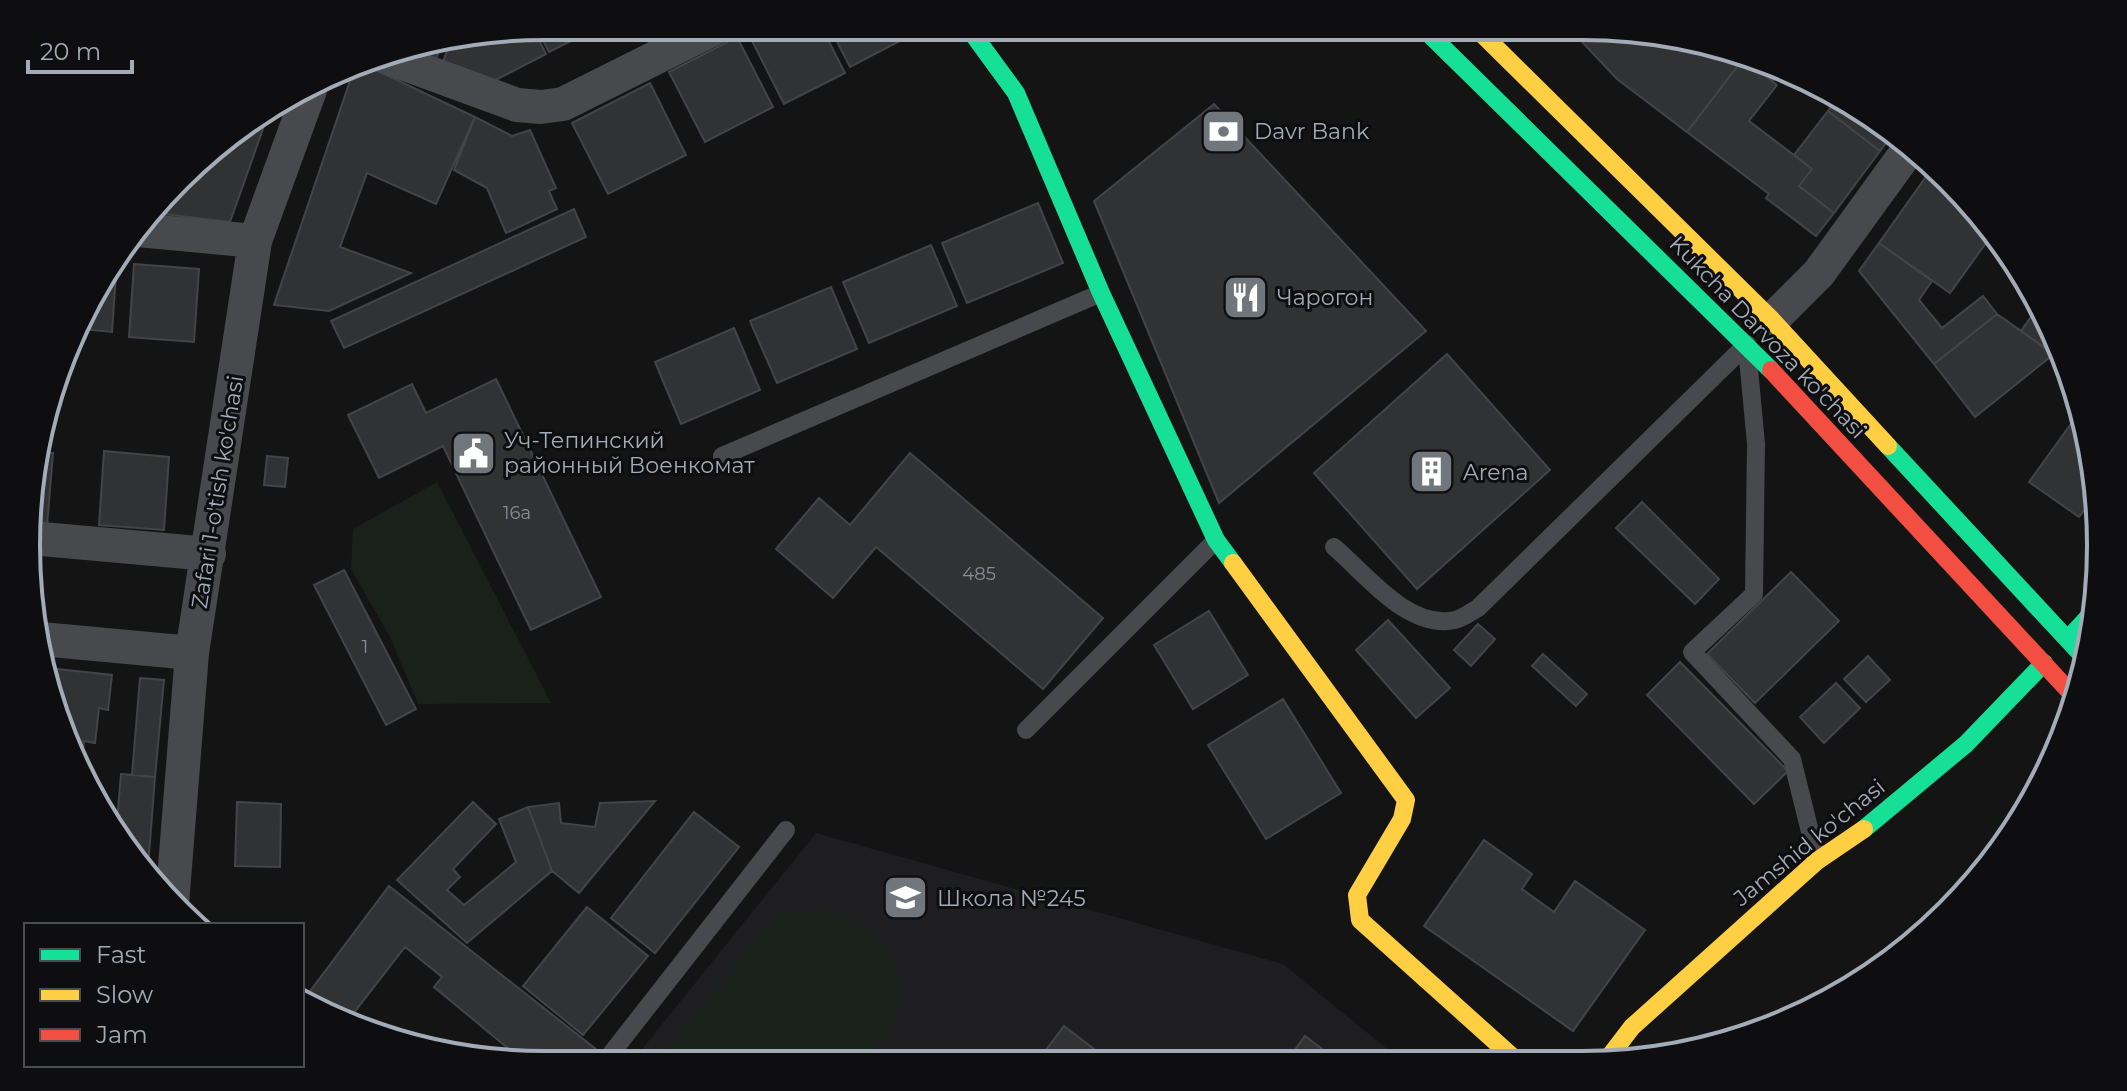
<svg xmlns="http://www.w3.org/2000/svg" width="2127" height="1091" viewBox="0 0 2127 1091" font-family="Montserrat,sans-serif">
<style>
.built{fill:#1e1e20}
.green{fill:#1a211a}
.building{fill:#313233;stroke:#424448;stroke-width:2}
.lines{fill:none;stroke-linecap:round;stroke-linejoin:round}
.lane{stroke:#48494d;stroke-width:18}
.street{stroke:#48494d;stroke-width:34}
.fast{stroke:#16e098;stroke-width:18}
.slow{stroke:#ffcf43;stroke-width:18}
.jam{stroke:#f24e42;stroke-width:18}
.labels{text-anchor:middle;stroke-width:6;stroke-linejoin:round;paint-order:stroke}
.number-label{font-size:18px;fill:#868d95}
.poi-label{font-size:22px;fill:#a3abb6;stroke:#0e0e10;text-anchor:start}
.street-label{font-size:22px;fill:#a3abb6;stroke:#0e0e10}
.rim{fill:none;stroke:#a3abb6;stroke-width:4}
</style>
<rect width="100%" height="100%" fill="#141414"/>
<path class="built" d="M 816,833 L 1283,964 L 1402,1061 L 630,1064 Z"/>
<path class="green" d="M 437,482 L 551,703 L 418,704 L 390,637 L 351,569 L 353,529 Z
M 821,908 C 873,920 914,960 895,1018 C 890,1033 872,1050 861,1063 L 656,1063 L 771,921 L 795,910 Z"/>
<path class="building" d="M 601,26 L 549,52 L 536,27 L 546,26 Z
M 767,26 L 821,26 L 845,73 L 784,104 L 749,35 Z
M 829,26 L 922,26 L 923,29 L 850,67 Z
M 1568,27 L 1615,27 L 1716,44 L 1743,59 L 1687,132 L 1617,79 Z
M 533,28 L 546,54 L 492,82 L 443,62 L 450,42 Z
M 737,37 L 773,107 L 705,142 L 669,72 Z
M 442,43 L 435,62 L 402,50 Z
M 1749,56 L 1783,69 L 1773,81 L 1746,61 Z
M 1743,59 L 1777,85 L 1749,121 L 1812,169 L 1799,186 L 1834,213 L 1816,236 L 1766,198 L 1769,194 L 1687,132 Z
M 361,63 L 475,117 L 436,204 L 367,173 L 340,247 L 411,273 L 329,311 L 274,305 L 355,66 Z
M 650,83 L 686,155 L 608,194 L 572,123 Z
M 1837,99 L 1889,139 L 1880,151 L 1828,111 Z
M 1214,104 L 1426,331 L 1219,503 L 1094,201 Z
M 1828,111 L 1880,151 L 1834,213 L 1799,186 L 1812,169 L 1794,155 Z
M 269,112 L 230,222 L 155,213 L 229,134 Z
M 475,117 L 512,136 L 530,130 L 556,188 L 549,191 L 557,209 L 506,233 L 487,188 L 454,170 Z
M 1930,171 L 1972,203 L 1991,236 L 1950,293 L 1879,243 Z
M 1038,203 L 1063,263 L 967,303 L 942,243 Z
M 574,209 L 586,237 L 344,348 L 331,321 Z
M 1879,243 L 1932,281 L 1919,300 L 1942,328 L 1983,296 L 1997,314 L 1934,364 L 1859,271 Z
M 931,245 L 957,306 L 869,343 L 843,282 Z
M 112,260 L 117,261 L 112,332 L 81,329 Z
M 134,264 L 199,269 L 194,342 L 129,337 Z
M 831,287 L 857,349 L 777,383 L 750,321 Z
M 2035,311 L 2064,362 L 2021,331 Z
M 1997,314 L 2054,354 L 1975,417 L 1934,364 Z
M 734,328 L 760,390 L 681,424 L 655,362 Z
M 1447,354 L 1550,470 L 1417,589 L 1314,473 Z
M 496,379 L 601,597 L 531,630 L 443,446 L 379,478 L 348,415 L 412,384 L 426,413 Z
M 2078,414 L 2090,503 L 2079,517 L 2029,482 Z
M 104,451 L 169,457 L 164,530 L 99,525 Z
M 40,452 L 53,453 L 47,526 L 33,525 Z
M 910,453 L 1103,618 L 1043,689 L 876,547 L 833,598 L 776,549 L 819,498 L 850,525 Z
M 267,456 L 288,458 L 285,487 L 264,485 Z
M 1642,502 L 1719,579 L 1695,604 L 1616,528 Z
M 344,570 L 416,709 L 386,725 L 314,585 Z
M 1791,572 L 1839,621 L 1755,703 L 1707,654 Z
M 1209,611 L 1248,675 L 1193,709 L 1154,645 Z
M 1388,620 L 1450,688 L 1416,718 L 1356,650 Z
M 1478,624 L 1495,639 L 1471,666 L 1454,650 Z
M 1543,654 L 1587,694 L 1576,706 L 1532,666 Z
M 1868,656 L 1890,680 L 1866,702 L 1844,679 Z
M 1680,662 L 1788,771 L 1754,804 L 1647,695 Z
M 48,668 L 112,675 L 108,710 L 99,708 L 95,743 L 84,741 L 81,768 L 66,745 Z
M 140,678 L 164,680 L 155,777 L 132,775 Z
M 1836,683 L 1860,708 L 1824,743 L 1800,717 Z
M 1283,699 L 1341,793 L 1266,839 L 1208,745 Z
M 121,774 L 155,777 L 148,867 L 117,821 Z
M 655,801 L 579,893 L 552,871 L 528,807 L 559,803 L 561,823 L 595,827 L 600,803 Z
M 237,802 L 281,804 L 280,867 L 235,866 Z
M 473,802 L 496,824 L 453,869 L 460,877 L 447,890 L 464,905 L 516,862 L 499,819 L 528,807 L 552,871 L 467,943 L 397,880 Z
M 694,812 L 739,847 L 655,953 L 611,918 Z
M 1484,840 L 1532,874 L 1522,889 L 1554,912 L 1575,881 L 1645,930 L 1573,1031 L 1424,926 Z
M 389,886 L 597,1050 L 586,1064 L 527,1064 L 434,987 L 442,977 L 405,947 L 346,1023 L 315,1011 L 302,1002 Z
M 587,907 L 648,956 L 583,1035 L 523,986 Z
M 1064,1026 L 1111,1062 L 1037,1062 Z
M 1305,1036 L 1338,1061 L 1286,1062 Z"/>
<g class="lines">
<path class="lane" d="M 1748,358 L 1756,444 L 1754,594 L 1692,652 L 1792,759 L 1817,860
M 722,456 L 1101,293
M 1334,547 C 1367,575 1408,630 1455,620 C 1463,618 1471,612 1478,608 L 1747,344
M 1026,730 L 1216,540
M 603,1064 L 786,830"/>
<path class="street" d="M 378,54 L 517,105 L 541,107 L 563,104 L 719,26
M 138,230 L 255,241
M 1772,320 L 1819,273 L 1906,153
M 31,538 L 209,554
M 41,639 L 192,653
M 172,904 L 192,653 L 255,241 L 310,90"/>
<path class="fast" d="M 967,26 L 1016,93 L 1101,293 L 1216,540 L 1233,563
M 1422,27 L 1771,370
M 1888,446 L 2080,653
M 2068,639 L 2091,614
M 1864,829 L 1966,744 L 2044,663"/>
<path class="slow" d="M 1475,27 L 1772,320 L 1888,446
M 1233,563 L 1406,800 L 1402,819 L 1357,895 L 1360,920 L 1517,1061
M 1606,1061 L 1632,1027 L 1817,861 L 1864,829"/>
<path class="jam" d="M 1771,370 L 2070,692"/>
</g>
<defs>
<symbol id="bank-square" viewBox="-11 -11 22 22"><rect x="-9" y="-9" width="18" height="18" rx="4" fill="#71767d" stroke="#0e0e10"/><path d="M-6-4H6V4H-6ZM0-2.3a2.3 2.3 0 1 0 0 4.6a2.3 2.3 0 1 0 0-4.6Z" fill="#fff"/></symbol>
<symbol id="restaurant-square" viewBox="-11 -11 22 22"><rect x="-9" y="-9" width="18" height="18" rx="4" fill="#71767d" stroke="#0e0e10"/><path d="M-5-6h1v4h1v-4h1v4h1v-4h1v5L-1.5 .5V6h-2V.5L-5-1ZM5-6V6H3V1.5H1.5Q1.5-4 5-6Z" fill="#fff"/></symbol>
<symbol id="civic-square" viewBox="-11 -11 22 22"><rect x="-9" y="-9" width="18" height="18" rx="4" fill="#71767d" stroke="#0e0e10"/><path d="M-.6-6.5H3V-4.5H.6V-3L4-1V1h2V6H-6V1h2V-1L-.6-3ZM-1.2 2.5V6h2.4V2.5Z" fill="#fff"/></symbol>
<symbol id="building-square" viewBox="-11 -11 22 22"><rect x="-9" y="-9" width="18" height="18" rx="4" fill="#71767d" stroke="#0e0e10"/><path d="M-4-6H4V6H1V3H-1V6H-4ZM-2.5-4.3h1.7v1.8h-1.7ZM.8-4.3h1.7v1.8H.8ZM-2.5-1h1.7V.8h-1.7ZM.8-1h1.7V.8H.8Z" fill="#fff"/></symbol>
<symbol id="school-square" viewBox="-11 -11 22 22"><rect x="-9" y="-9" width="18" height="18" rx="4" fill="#71767d" stroke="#0e0e10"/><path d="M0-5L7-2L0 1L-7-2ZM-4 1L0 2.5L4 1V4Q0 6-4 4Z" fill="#fff"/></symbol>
</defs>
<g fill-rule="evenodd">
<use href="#bank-square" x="1198" y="106" width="51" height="51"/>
<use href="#restaurant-square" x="1220" y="272" width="51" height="51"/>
<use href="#civic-square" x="448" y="428" width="51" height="51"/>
<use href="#building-square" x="1406" y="446" width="51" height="51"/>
<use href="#school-square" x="880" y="872" width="51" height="51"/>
</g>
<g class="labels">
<g class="number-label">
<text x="517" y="519">16а</text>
<text x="979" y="580">485</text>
<text x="365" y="653">1</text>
</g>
<g class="poi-label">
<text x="1254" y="139">Davr Bank</text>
<text x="1277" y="305">Чарогон</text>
<text x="504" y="448">Уч-Тепинский<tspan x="504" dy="25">районный Военкомат</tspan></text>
<text x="1463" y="480">Arena</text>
<text x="937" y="906">Школа №245</text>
</g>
<g class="street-label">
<text transform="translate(1768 337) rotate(46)" y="8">Kukcha Darvoza ko'chasi</text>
<text transform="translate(217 492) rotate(-81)" y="8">Zafari 1-o'tish ko'chasi</text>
<text transform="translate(1809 842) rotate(-39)" y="8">Jamshid ko'chasi</text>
</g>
</g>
<path d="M0 0H2127V1091H0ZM545 40H1582A505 505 0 0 1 2087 545V546A505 505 0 0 1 1582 1051H545A505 505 0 0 1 40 546V545A505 505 0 0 1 545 40Z" fill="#0e0e10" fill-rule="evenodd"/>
<path class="rim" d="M545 40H1582A505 505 0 0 1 2087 545V546A505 505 0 0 1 1582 1051H545A505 505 0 0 1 40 546V545A505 505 0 0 1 545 40Z"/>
<rect x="24" y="923" width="280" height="144" fill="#0e0e10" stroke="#4a4d52" stroke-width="2"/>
<rect x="40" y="949" width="40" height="12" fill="#16e098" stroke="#4a4d52" stroke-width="2"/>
<text x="96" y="963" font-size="24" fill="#a3abb6">Fast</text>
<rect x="40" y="989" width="40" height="12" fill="#ffcf43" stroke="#4a4d52" stroke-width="2"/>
<text x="96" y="1003" font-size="24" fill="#a3abb6">Slow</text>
<rect x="40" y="1029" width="40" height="12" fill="#f24e42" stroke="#4a4d52" stroke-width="2"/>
<text x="96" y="1043" font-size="24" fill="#a3abb6">Jam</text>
<path d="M28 60v12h104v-12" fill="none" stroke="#a3abb6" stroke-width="4"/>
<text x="40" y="60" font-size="24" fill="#a3abb6" stroke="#0e0e10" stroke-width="6" paint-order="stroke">20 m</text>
</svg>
